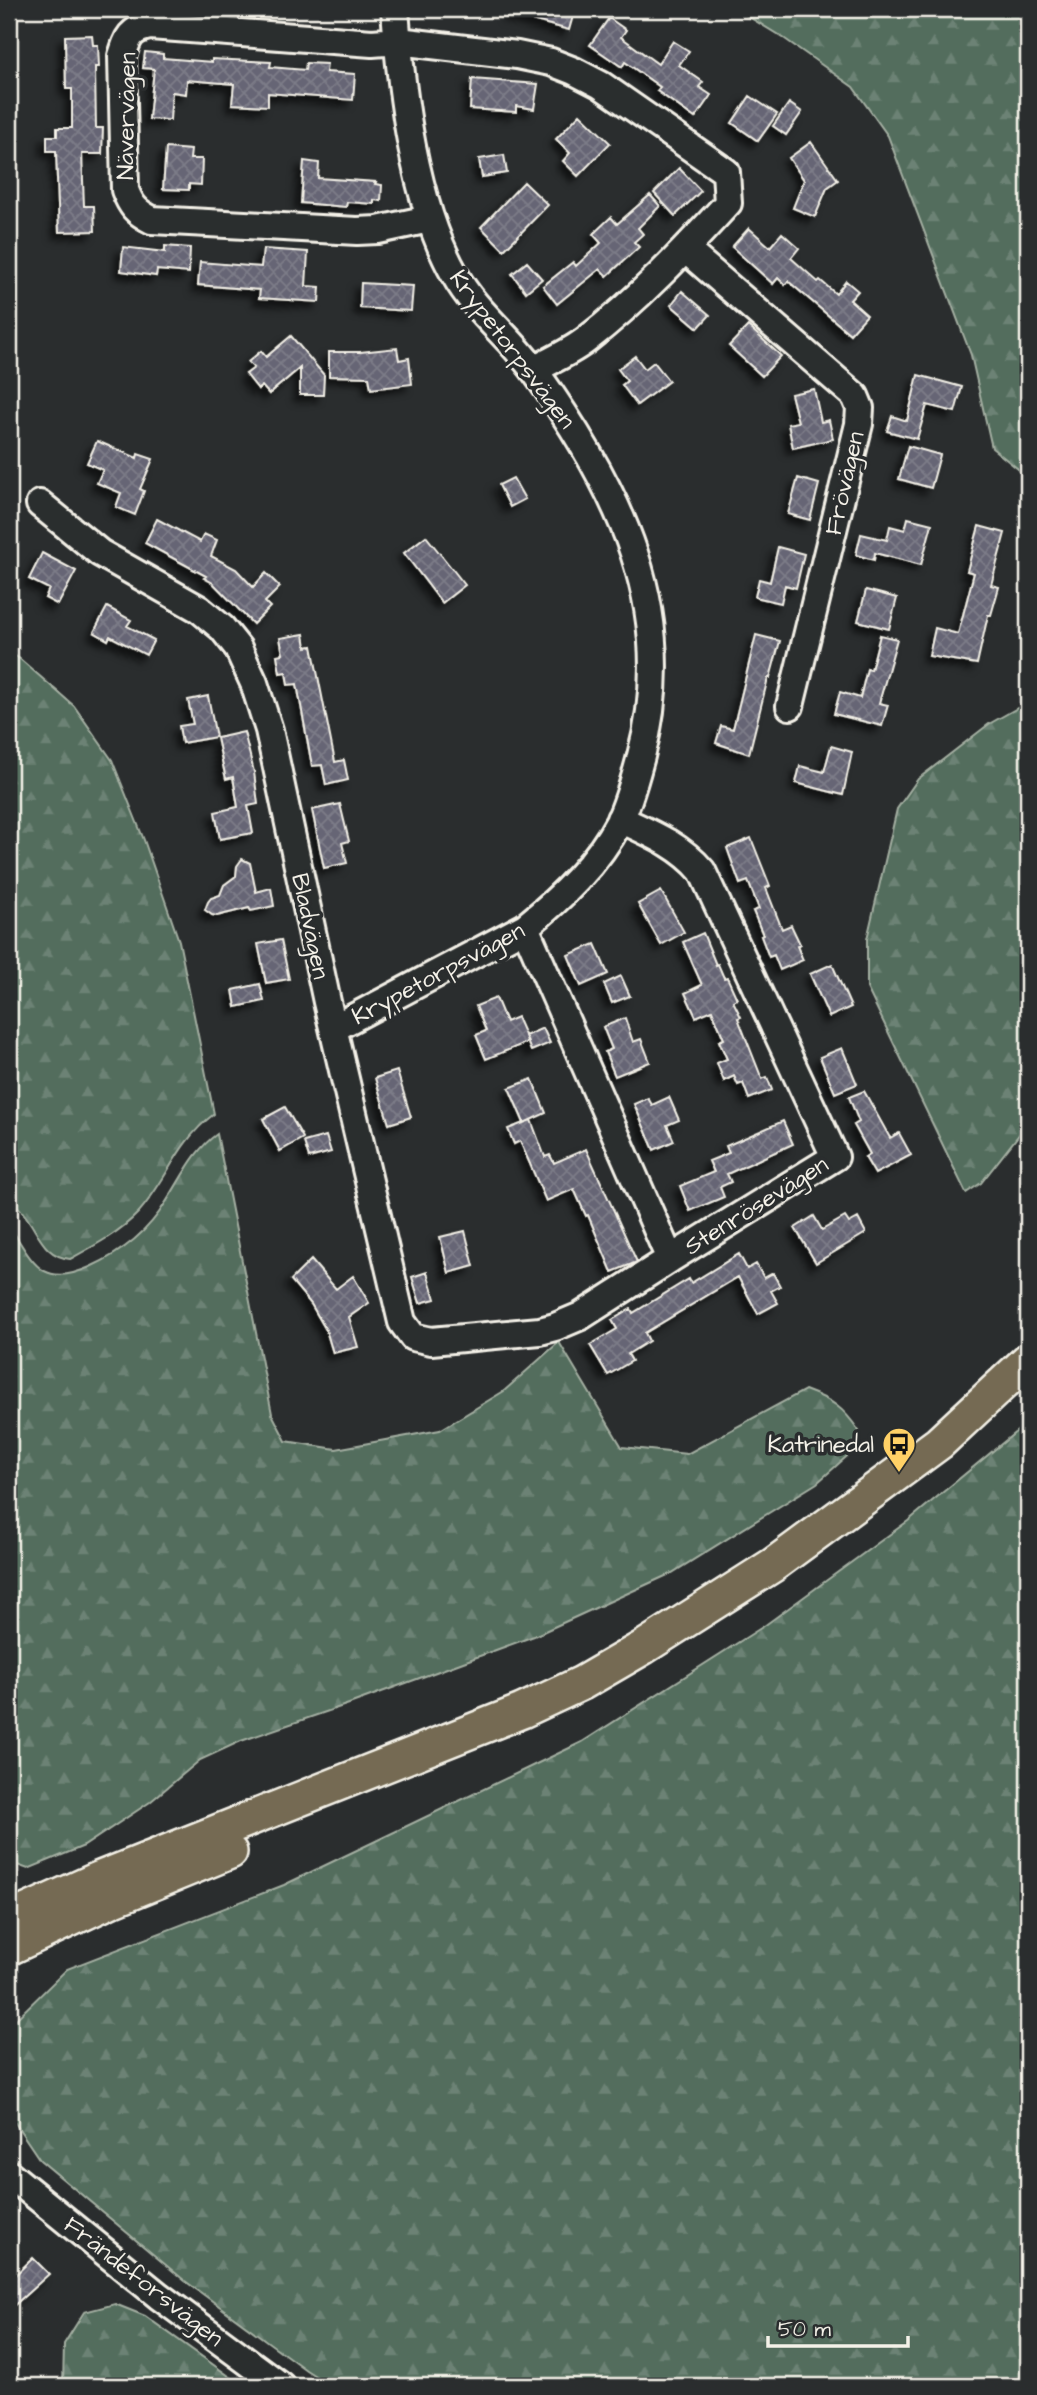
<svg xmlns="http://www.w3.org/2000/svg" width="1037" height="2395" viewBox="0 0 1037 2395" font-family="'Architects Daughter',sans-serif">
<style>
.forest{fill:url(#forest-firs);stroke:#a4afa2;stroke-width:2}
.building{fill:url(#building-cross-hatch);stroke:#f4f1e8;stroke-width:2;filter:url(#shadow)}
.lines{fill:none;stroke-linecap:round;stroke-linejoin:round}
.minor-casing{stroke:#f4f1e8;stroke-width:32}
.major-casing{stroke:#f4f1e8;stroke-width:38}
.minor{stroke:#2a2d2e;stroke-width:26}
.major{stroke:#746b52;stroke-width:33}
.labels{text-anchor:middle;stroke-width:7;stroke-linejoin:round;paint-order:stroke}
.street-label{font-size:24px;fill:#f4f1e8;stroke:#2a2d2e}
.poi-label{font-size:24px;fill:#f4f1e8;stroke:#2a2d2e;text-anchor:end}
</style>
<defs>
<pattern id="forest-firs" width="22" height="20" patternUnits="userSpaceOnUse" patternTransform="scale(1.75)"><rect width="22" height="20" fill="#536d5d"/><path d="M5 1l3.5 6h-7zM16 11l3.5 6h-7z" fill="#6c8274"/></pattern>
<pattern id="building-cross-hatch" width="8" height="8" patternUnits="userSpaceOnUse" patternTransform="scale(1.75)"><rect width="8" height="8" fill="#666574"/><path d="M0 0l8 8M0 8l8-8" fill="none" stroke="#7c7c88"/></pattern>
<filter id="shadow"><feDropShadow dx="-6" dy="6" stdDeviation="3.5" flood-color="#0009"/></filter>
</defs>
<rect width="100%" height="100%" fill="#2a2d2e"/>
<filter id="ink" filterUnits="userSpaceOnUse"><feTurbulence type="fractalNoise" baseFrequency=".0143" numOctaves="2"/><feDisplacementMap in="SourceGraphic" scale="14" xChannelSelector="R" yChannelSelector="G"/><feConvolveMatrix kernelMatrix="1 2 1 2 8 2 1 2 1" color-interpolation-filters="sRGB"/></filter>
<g filter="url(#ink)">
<path class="forest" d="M 736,9 L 1028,9 L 1028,477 L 992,448 L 971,355 L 888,136 L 853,87 L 785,39 Z
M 9,652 L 20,659 L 74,706 L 112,760 L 144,840 L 179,941 L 214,1114 C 175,1144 168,1180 138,1213 C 119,1233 94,1246 70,1259 C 43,1256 39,1233 24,1214 C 20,1208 14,1203 9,1198 Z
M 1028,702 L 1028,1123 L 981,1183 L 966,1193 L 867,988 L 867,939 L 897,809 L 918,779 L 989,724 Z
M 217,1134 L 272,1414 L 286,1441 L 336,1449 L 440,1430 L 504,1391 L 559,1342 L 622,1447 L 687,1454 L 805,1390 C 832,1400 843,1407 859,1431 L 854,1450 L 817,1483 L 672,1573 L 534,1636 L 349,1704 L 241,1741 L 200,1760 L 150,1802 L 84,1846 L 28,1869 L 9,1862 L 9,1225 C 33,1262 41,1289 90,1267 C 121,1253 148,1232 166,1202 C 182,1178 193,1151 217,1134 Z
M 1028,1422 L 1028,2386 L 331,2386 L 306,2370 L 185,2281 L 40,2160 L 9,2114 L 9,2040 L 14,2021 L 67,1969 L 284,1885 L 582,1742 L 764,1626 L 908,1521 Z
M 115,2304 L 145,2316 L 243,2386 L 63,2386 L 64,2344 L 84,2312 Z"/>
<path class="building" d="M 510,9 L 575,9 L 569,30 L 509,14 Z
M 609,18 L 626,30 L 621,37 L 658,64 L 673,41 L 689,51 L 679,65 L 703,82 L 699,87 L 711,95 L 695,118 L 657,91 L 660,87 L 625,62 L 622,67 L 590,45 Z
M 92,35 L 93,45 L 98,45 L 99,67 L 95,67 L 96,128 L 103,128 L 102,154 L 82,154 L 84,206 L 94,206 L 95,231 L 59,232 L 56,151 L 47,151 L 47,136 L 57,136 L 57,128 L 72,128 L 72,89 L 66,89 L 65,36 Z
M 145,52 L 163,54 L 163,58 L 212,62 L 212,59 L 271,62 L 270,67 L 305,70 L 306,63 L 327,64 L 326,72 L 355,74 L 353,100 L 268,93 L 268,106 L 232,104 L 234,84 L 187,80 L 186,94 L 172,92 L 170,120 L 149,119 L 154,69 L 143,68 Z
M 472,79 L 538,84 L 534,109 L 516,106 L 516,112 L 470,109 Z
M 750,96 L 777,114 L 758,141 L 732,123 Z
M 789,103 L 802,112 L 786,135 L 773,126 Z
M 580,114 L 610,143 L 578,176 L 563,161 L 570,153 L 556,139 Z
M 811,142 L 838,180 L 827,188 L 815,217 L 793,208 L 804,180 L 789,158 Z
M 166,148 L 191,150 L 190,159 L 202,159 L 201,185 L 189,184 L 189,190 L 163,189 Z
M 504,155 L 507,173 L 482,177 L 479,159 Z
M 304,161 L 319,163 L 318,178 L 376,182 L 375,184 L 382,185 L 381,201 L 374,200 L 374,204 L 347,202 L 346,207 L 301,203 Z
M 679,168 L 701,191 L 675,216 L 654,193 Z
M 524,182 L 548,205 L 504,250 L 481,227 Z
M 650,195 L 660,206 L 638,228 L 643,234 L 634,242 L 639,247 L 607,276 L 600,269 L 557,304 L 543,286 L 573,262 L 576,266 L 601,243 L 593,234 L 611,217 L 617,224 Z
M 749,228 L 770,247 L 782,233 L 799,248 L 791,258 L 818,282 L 820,280 L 836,294 L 846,281 L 858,291 L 850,300 L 867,315 L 850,334 L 788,281 L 785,285 L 778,278 L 773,284 L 732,247 Z
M 165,246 L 190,248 L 189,273 L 157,270 L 156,276 L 121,271 L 123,247 L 165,252 Z
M 263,249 L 308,252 L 306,286 L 320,287 L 319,302 L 259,298 L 260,290 L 198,285 L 200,262 L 261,267 Z
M 527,262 L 542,279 L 526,292 L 512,274 Z
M 361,283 L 413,286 L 411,311 L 360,308 Z
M 682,291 L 710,315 L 698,328 L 671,305 Z
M 748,326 L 781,356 L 762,376 L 729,346 Z
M 291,336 L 324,375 L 323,395 L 300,395 L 300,368 L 269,394 L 262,386 L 258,389 L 246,374 L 254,368 L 248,362 L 261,351 L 266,357 Z
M 397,348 L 399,360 L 409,358 L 412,384 L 371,389 L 369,377 L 329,376 L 329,352 L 360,352 Z
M 635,356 L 645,369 L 654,362 L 669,381 L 637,405 L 622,385 L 627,381 L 618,369 Z
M 918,375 L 962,387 L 955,412 L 927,405 L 917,439 L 887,431 L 892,416 L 907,421 Z
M 814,389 L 821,422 L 829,420 L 833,439 L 793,448 L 788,424 L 798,422 L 791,394 Z
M 97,441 L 137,458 L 138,454 L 153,459 L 140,489 L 144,491 L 135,515 L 116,507 L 121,493 L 97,483 L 103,470 L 87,463 Z
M 908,446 L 940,455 L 931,488 L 899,479 Z
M 513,478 L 525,499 L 510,507 L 499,485 Z
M 798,478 L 819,484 L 810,520 L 788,514 Z
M 908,518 L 932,524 L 921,565 L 875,553 L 874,560 L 856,555 L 861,534 L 887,540 L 890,526 L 905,530 Z
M 157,519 L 200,542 L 204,534 L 217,540 L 211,556 L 236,569 L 253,587 L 266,573 L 280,587 L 265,602 L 270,607 L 253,624 L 213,583 L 204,578 L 206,576 L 145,543 Z
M 979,526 L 1005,533 L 991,585 L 999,587 L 991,615 L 988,615 L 977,664 L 929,656 L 935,628 L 958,634 L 974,573 L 967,571 Z
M 426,536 L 465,585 L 442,603 L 404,553 Z
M 778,547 L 804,554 L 796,588 L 785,585 L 781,603 L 755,597 L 759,579 L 770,582 Z
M 42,553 L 76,571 L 58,605 L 45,598 L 49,589 L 29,579 Z
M 866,590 L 897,598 L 889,629 L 858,621 Z
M 107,607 L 131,620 L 127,626 L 154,640 L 146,655 L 110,636 L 108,640 L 94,632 Z
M 304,634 L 306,647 L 312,646 L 335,762 L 344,760 L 348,780 L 326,785 L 322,765 L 312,766 L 297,684 L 288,685 L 286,672 L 280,673 L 277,655 L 283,654 L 280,638 Z
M 756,635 L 780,641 L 770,678 L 768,678 L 749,754 L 716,743 L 721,726 L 733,729 Z
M 880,635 L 897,639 L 879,703 L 888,705 L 882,726 L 834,714 L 840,692 L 860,698 L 867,669 L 871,670 Z
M 208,696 L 216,737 L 182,743 L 179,726 L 193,724 L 188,700 Z
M 244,732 L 254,772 L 258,804 L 248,806 L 253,833 L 220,839 L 215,812 L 238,807 L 233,777 L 226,779 L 217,738 Z
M 831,746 L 852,752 L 843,795 L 796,783 L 800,766 L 824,772 Z
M 340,804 L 349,841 L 342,843 L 347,863 L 324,868 L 312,810 Z
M 751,838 L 770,886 L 766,888 L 782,929 L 791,925 L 800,944 L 797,946 L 803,960 L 780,970 L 774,955 L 769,957 L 761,936 L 763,935 L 753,911 L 759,909 L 748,881 L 740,884 L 727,848 Z
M 242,859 L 250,863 L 256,892 L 271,888 L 274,906 L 251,911 L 249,908 L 217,916 L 212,915 L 205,910 L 208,902 L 211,898 L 220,895 L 224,885 L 236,876 L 237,866 Z
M 661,891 L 684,932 L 661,945 L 638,904 Z
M 703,933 L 716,965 L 718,964 L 724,978 L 727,977 L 737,999 L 733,1001 L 741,1017 L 738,1018 L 762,1079 L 767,1077 L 772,1090 L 749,1099 L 743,1083 L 738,1085 L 734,1076 L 724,1081 L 717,1063 L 727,1059 L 719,1041 L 724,1039 L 712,1010 L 696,1017 L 685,993 L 702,985 L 683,942 Z
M 281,940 L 289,979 L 266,983 L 258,944 Z
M 595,944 L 608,974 L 581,986 L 568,955 Z
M 832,964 L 851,1007 L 829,1017 L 810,974 Z
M 621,976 L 630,996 L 612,1003 L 604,984 Z
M 260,984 L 264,1001 L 236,1007 L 233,990 Z
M 496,998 L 506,1022 L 517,1017 L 528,1042 L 486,1059 L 476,1035 L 486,1031 L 476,1006 Z
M 625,1018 L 633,1042 L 641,1039 L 650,1062 L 615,1076 L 605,1052 L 612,1049 L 603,1027 Z
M 543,1028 L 550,1043 L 531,1051 L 525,1036 Z
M 842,1048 L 857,1084 L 835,1093 L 820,1057 Z
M 397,1071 L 411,1117 L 389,1124 L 375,1078 Z
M 532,1079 L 546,1113 L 524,1123 L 509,1088 Z
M 864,1091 L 890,1138 L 899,1133 L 911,1155 L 875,1174 L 865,1157 L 870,1154 L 854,1125 L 859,1122 L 849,1097 Z
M 669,1097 L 679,1120 L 667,1125 L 674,1141 L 654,1150 L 634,1104 L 648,1098 L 652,1105 Z
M 285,1107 L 303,1138 L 280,1151 L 263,1119 Z
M 531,1120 L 545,1157 L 550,1155 L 554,1163 L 586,1149 L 637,1262 L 612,1272 L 588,1215 L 586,1216 L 574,1189 L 546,1201 L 520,1141 L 514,1144 L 508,1129 Z
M 783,1121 L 793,1144 L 727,1174 L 731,1182 L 720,1187 L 724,1197 L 690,1211 L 680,1186 L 714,1172 L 709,1161 L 729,1153 L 726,1146 Z
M 326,1136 L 331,1152 L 309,1158 L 304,1142 Z
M 814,1216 L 822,1230 L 845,1217 L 849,1223 L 858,1218 L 866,1233 L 816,1263 L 795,1228 Z
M 465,1231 L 474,1266 L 449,1273 L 440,1237 Z
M 739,1254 L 747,1269 L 756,1264 L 764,1278 L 773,1273 L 780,1286 L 771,1291 L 778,1303 L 758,1314 L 738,1277 L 645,1333 L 649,1341 L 628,1354 L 632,1361 L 608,1375 L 590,1345 L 617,1329 L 612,1320 L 631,1309 L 633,1313 L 689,1279 L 691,1283 Z
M 311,1260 L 336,1289 L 353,1276 L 369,1303 L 349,1317 L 358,1347 L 333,1353 L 326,1330 L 311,1304 L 291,1280 Z
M 427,1272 L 435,1299 L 420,1303 L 412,1277 Z
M 33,2258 L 49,2274 L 9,2310 L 9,2281 Z"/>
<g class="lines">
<defs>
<path id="minor" d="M 429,219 L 378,230 L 357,231 L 152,220 C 136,212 131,206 125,190 L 122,56 C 128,37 130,30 150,26 L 372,43 L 398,41 L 517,55 L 551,62 L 574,71 L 601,85 L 726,172 L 728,203 C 684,251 638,300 586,340 C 571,352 551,360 534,370
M 685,249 L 855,396 L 860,408 L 859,424 L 790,706
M 40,504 L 100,553 L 199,609 L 222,628 L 238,648 L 254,683 L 269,730 L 327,1002 L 402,1322 L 413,1337 L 431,1341 L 540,1331 L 555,1327 L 581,1316 L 670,1259
M 525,927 L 670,1259 L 835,1157 L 702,871 C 680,845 650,833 620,819
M 334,1028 L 525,927 C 561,898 597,864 619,822 C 629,802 635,778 641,756 C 680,611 619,489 536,373 C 512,338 476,313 455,275 C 414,203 401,91 395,9
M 9,2174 L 159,2296 L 281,2386"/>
<path id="major" d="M 9,1919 L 98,1879 L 522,1711 L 582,1683 L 644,1647 L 773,1565 L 939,1443 L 1028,1360
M 9,1948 L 112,1900 L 230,1852"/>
</defs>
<use href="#minor" class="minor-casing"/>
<use href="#major" class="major-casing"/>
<use href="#minor" class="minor"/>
<use href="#major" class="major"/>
</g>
</g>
<defs>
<symbol id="bus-pin" viewBox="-11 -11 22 30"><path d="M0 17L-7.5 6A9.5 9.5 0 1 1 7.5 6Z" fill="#ffd166" stroke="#2a2d2e"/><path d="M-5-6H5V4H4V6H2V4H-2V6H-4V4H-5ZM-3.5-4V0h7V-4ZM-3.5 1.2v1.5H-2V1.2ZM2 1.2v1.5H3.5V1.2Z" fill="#111"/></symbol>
</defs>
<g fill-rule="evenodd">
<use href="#bus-pin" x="880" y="1425" width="38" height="52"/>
</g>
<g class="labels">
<g class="street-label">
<text transform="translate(126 116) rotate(-89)" y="8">Nävervägen</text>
<text transform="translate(513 349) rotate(53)" y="8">Krypetorpsvägen</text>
<text transform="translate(844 483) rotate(-77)" y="8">Frövägen</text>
<text transform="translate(311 926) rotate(78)" y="8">Bladvägen</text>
<text transform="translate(438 973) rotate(-28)" y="8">Krypetorpsvägen</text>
<text transform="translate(756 1205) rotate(-32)" y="8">Stenrösevägen</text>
<text transform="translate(144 2281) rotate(38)" y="8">Frändeforsvägen</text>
</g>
<g class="poi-label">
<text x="874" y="1452">Katrinedal</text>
</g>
</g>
<rect width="1037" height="2395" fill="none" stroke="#2a2d2e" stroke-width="35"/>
<rect x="18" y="18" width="1002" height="2360" fill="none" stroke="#f4f1e8" stroke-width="2.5" filter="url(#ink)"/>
<path d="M768 2336v10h140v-10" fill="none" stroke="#f4f1e8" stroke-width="3.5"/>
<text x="778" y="2336" font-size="21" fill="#f4f1e8" stroke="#2a2d2e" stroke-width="5" paint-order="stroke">50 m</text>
</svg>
